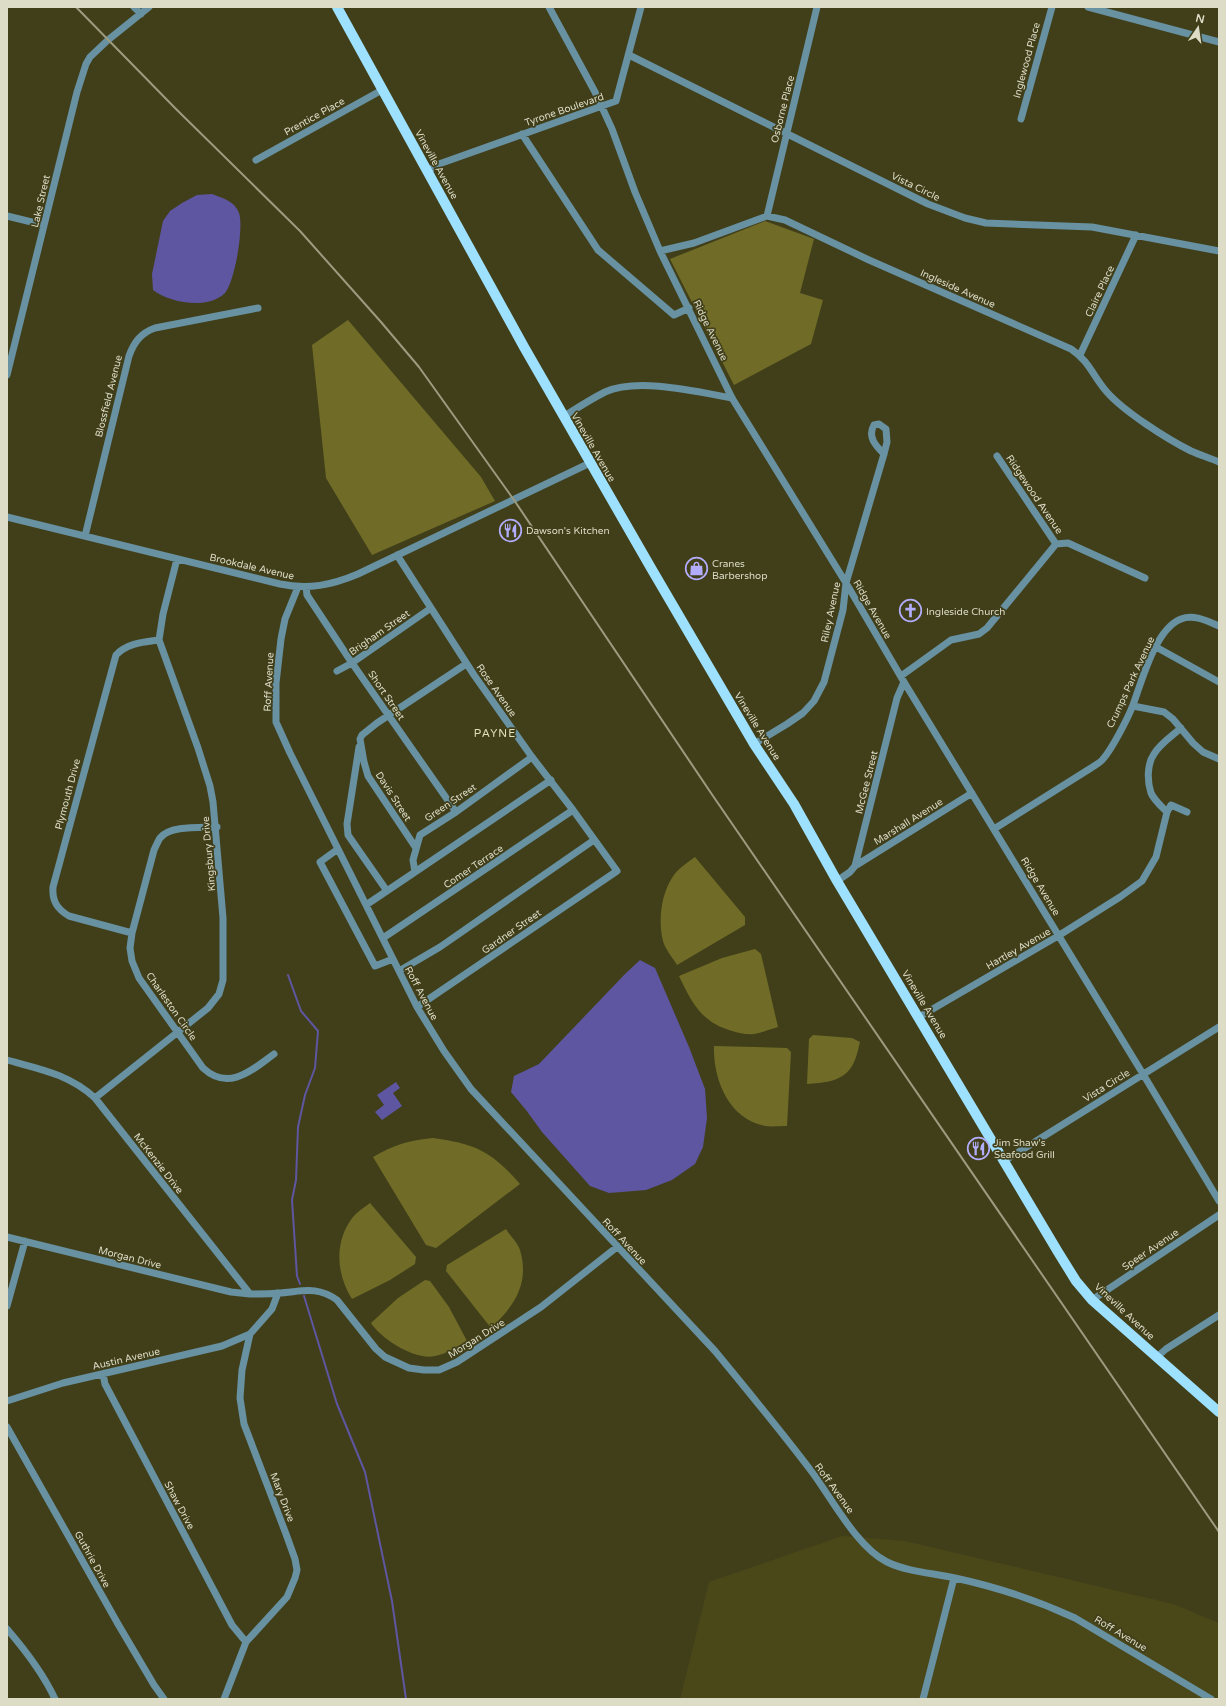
<svg xmlns="http://www.w3.org/2000/svg" width="1226" height="1706" viewBox="0 0 1226 1706" font-family="'Varela Round',sans-serif">
<style>
.built{fill:#4a4719}
.green{fill:#706c27}
.water{fill:#5e56a0}
.lines{fill:none;stroke-linecap:round;stroke-linejoin:round}
.stream{stroke:#5e56a0;stroke-width:2}
.minor{stroke:#6891a2;stroke-width:7}
.major{stroke:#9de1fe;stroke-width:10}
.rail{stroke:#9c9b7f;stroke-width:2}
.labels{text-anchor:middle;stroke-width:3.5;stroke-linejoin:round;paint-order:stroke}
.street-label{font-size:10px;fill:#dcdcc7;stroke:#413f1a}
.poi-label{font-size:10px;fill:#dcdcc7;stroke:#413f1a;text-anchor:start}
.neighbourhood-label{font-size:11px;letter-spacing:1px;fill:#e3e1b7;stroke:#413f1a}
</style>
<rect width="100%" height="100%" fill="#413f1a"/>
<path class="built" d="M 842,1536 L 905,1541 L 1173,1604 L 1219,1623 L 1219,1699 L 680,1699 L 709,1582 Z"/>
<path class="green" d="M 765,221 L 814,239 L 800,293 L 823,300 L 811,344 L 734,385 L 670,259 Z
M 348,320 L 481,477 L 495,501 L 372,555 L 326,478 L 312,345 Z
M 695,857 L 745,917 L 745,925 L 677,965 C 673,958 665,949 663,941 C 658,921 661,895 672,878 C 677,869 687,863 695,857 Z
M 755,949 L 761,954 L 778,1027 C 770,1029 762,1033 754,1034 C 747,1035 739,1033 732,1031 C 701,1022 692,1003 679,976 L 722,958 Z
M 813,1035 L 852,1038 L 860,1042 C 858,1050 856,1060 852,1066 C 843,1082 822,1083 807,1084 L 809,1039 Z
M 714,1046 L 787,1048 L 791,1052 L 787,1126 C 780,1126 772,1127 765,1126 C 729,1119 713,1080 714,1046 Z
M 433,1138 C 476,1144 491,1151 520,1184 L 436,1248 L 426,1245 L 373,1157 C 394,1145 409,1140 433,1138 Z
M 370,1203 L 416,1257 L 415,1264 L 390,1280 L 352,1299 C 336,1274 334,1241 353,1217 C 358,1211 365,1207 370,1203 Z
M 506,1229 C 510,1236 518,1243 520,1250 C 530,1284 514,1306 491,1328 L 446,1271 L 447,1265 Z
M 425,1280 L 430,1281 L 449,1307 L 467,1341 C 457,1347 446,1354 435,1356 C 416,1361 381,1339 371,1323 L 398,1298 Z"/>
<path class="water" d="M 212,194 C 222,198 235,201 239,213 C 244,227 235,281 225,293 C 208,310 170,303 153,290 L 152,274 L 163,221 L 170,211 L 182,203 L 197,195 Z
M 640,960 L 655,968 L 689,1047 L 705,1089 L 707,1118 L 703,1147 L 695,1164 L 672,1180 L 646,1190 L 609,1193 L 590,1186 L 542,1132 L 526,1110 L 511,1092 L 514,1076 L 539,1064 L 625,974 Z
M 396,1082 L 400,1088 L 393,1093 L 402,1106 L 382,1120 L 375,1112 L 384,1105 L 377,1095 Z"/>
<g class="lines">
<path class="stream" d="M 288,975 L 301,1011 L 318,1031 L 315,1068 L 305,1095 L 298,1127 L 296,1180 L 292,1200 L 297,1276 L 300,1284
M 304,1296 L 337,1404 L 365,1472 L 392,1601 L 406,1699"/>
<path class="minor" d="M 134,7 L 141,14
M 549,7 L 595,92 L 612,129 L 635,192 L 660,251 L 732,398 L 846,583 L 904,682 L 1143,1074 L 1219,1201
M 1088,7 L 1219,42
M 629,55 L 928,204 L 965,218 L 986,223 L 1092,227 L 1219,251
M 1021,119 L 1052,7
M 522,134 L 598,250 L 674,315 L 689,308
M 256,160 L 382,90
M 428,171 L 439,164 L 616,101 L 641,7
M 7,216 L 44,225
M 767,216 L 817,7
M 660,251 L 694,243 L 767,216 L 785,220 L 869,260 L 1071,349 C 1089,361 1093,376 1106,391 C 1123,411 1167,439 1191,451 C 1200,455 1210,458 1219,462
M 1080,355 L 1136,235
M 7,375 L 77,92 L 86,64 L 90,57 L 108,40 L 149,7
M 563,417 C 577,408 591,399 605,392 C 638,377 698,392 732,398
M 997,456 L 1056,544 L 1068,543 L 1145,578
M 7,517 L 280,584 C 308,590 332,585 358,574 L 590,463
M 85,536 L 129,356 C 134,342 141,333 155,328 L 258,308
M 397,555 L 474,675 L 532,757 L 573,810 L 617,871 L 417,1007
M 298,587 L 285,619 L 281,639 L 276,683 L 276,722 L 290,753 L 417,1007 L 444,1051 L 471,1089 L 715,1351 C 748,1391 781,1431 812,1472 C 832,1499 857,1547 887,1562 C 908,1572 933,1573 955,1578 C 997,1587 1036,1600 1075,1618 L 1211,1699
M 306,587 L 307,595 L 352,663 L 456,812
M 1156,647 L 1219,682
M 337,671 L 352,663 L 431,608
M 901,676 L 951,640 L 979,634 L 987,628 L 1056,544
M 1133,706 L 1164,712 L 1173,719 L 1193,743 L 1203,752 L 1219,759
M 754,744 L 787,724 L 803,713 L 814,701 L 824,682 L 843,610 L 846,583 L 884,454 L 887,442 L 886,429 L 879,424 L 874,425 C 867,437 876,446 884,454
M 359,747 L 347,824 L 348,835 L 387,891
M 1167,812 C 1161,806 1154,800 1151,793 C 1147,781 1147,764 1154,754 C 1160,744 1172,736 1181,728
M 217,827 C 202,828 170,825 160,838 C 158,841 156,846 154,850 L 132,933 L 130,948 L 132,961 L 139,978 L 203,1068 C 229,1092 252,1070 274,1054
M 994,829 L 1091,768 C 1095,765 1100,763 1103,759 C 1112,749 1128,718 1133,705 C 1142,681 1155,629 1181,619 C 1194,614 1207,621 1219,626
M 416,848 L 368,776 L 364,762 L 360,739 L 362,735 L 377,723 L 466,664
M 338,849 L 320,862 L 375,966 L 393,959
M 855,866 L 972,793
M 415,872 L 551,780
M 837,881 L 850,872 L 855,866 L 897,698 L 904,682
M 366,905 L 415,872 L 413,860 L 420,835 L 456,812 L 532,757
M 132,933 L 69,916 C 57,909 52,901 53,887 L 116,655 C 127,643 144,642 159,640
M 383,938 L 573,810
M 399,971 L 440,947 L 594,840
M 919,1017 L 1058,936 L 1120,897 L 1142,881 L 1156,857 L 1167,812 L 1171,805 L 1187,812
M 7,1060 C 39,1069 69,1074 95,1098 L 250,1294 C 259,1294 268,1294 278,1293 C 301,1292 316,1285 337,1300 L 376,1349 L 385,1357 L 409,1368 L 424,1370 L 439,1370 L 457,1362 L 541,1307 L 617,1247
M 95,1098 L 208,1008 L 219,994 L 223,980 L 223,918 L 213,802 L 210,786 L 198,748 L 159,640 L 163,614 L 177,559
M 1004,1161 L 1219,1027
M 7,1237 L 231,1292 L 250,1294
M 1092,1300 L 1219,1215
M 7,1306 L 25,1241
M 1157,1357 L 1166,1349 L 1219,1315
M 103,1374 L 105,1384 L 232,1625 L 246,1642
M 7,1401 L 63,1383 L 222,1346 L 250,1334
M 7,1427 L 118,1624 L 154,1685 L 164,1699
M 7,1629 C 26,1651 43,1673 55,1699
M 224,1699 L 246,1642 L 287,1597 L 295,1578 L 297,1570 L 295,1559 L 286,1534 L 244,1424 L 240,1398 L 242,1370 L 250,1334 L 272,1309 L 278,1293
M 923,1699 L 954,1578"/>
<path class="major" d="M 337,7 L 524,347 L 651,568 L 754,744 L 794,804 L 837,881 L 1058,1252 L 1076,1281 L 1092,1300 L 1219,1412"/>
<path class="rail" d="M 76,7 L 176,109 L 300,231 L 381,322 L 419,367 L 514,500 L 713,796 L 1219,1532"/>
</g>
<defs>
<symbol id="restaurant-ring" viewBox="-11 -11 22 22"><circle r="9.5" fill="#413f1a" stroke="#b1adfa" stroke-width="1.5"/><path d="M-5-6h1v4h1v-4h1v4h1v-4h1v5L-1.5 .5V6h-2V.5L-5-1ZM5-6V6H3V1.5H1.5Q1.5-4 5-6Z" fill="#b1adfa"/></symbol>
<symbol id="shop-ring" viewBox="-11 -11 22 22"><circle r="9.5" fill="#413f1a" stroke="#b1adfa" stroke-width="1.5"/><path d="M-5-2.5h2.3a2.7 3.5 0 0 1 5.4 0H5L5.5 6h-11ZM-1.5-2.5h3a1.5 2.3 0 0 0-3 0Z" fill="#b1adfa"/></symbol>
<symbol id="church-ring" viewBox="-11 -11 22 22"><circle r="9.5" fill="#413f1a" stroke="#b1adfa" stroke-width="1.5"/><path d="M-1.2-6h2.4v3.5h3.3v2.4h-3.3V6h-2.4V-.1h-3.3v-2.4h3.3Z" fill="#b1adfa"/></symbol>
</defs>
<g fill-rule="evenodd">
<use href="#restaurant-ring" x="498" y="518" width="25" height="25"/>
<use href="#shop-ring" x="684" y="556" width="25" height="25"/>
<use href="#church-ring" x="898" y="598" width="25" height="25"/>
<use href="#restaurant-ring" x="966" y="1136" width="25" height="25"/>
</g>
<g class="labels">
<g class="street-label">
<text transform="translate(1026 60) rotate(-75)" y="4">Inglewood Place</text>
<text transform="translate(564 109) rotate(-19)" y="4">Tyrone Boulevard</text>
<text transform="translate(782 109) rotate(-76)" y="4">Osborne Place</text>
<text transform="translate(314 116) rotate(-29)" y="4">Prentice Place</text>
<text transform="translate(437 164) rotate(61)" y="4">Vineville Avenue</text>
<text transform="translate(916 186) rotate(26)" y="4">Vista Circle</text>
<text transform="translate(40 201) rotate(-77)" y="4">Lake Street</text>
<text transform="translate(958 288) rotate(24)" y="4">Ingleside Avenue</text>
<text transform="translate(1099 291) rotate(-65)" y="4">Claire Place</text>
<text transform="translate(711 330) rotate(64)" y="4">Ridge Avenue</text>
<text transform="translate(108 396) rotate(-76)" y="4">Blossfield Avenue</text>
<text transform="translate(594 447) rotate(60)" y="4">Vineville Avenue</text>
<text transform="translate(1035 494) rotate(56)" y="4">Ridgewood Avenue</text>
<text transform="translate(252 566) rotate(13)" y="4">Brookdale Avenue</text>
<text transform="translate(873 609) rotate(60)" y="4">Ridge Avenue</text>
<text transform="translate(830 612) rotate(-78)" y="4">Riley Avenue</text>
<text transform="translate(379 632) rotate(-35)" y="4">Brigham Street</text>
<text transform="translate(268 682) rotate(-87)" y="4">Roff Avenue</text>
<text transform="translate(1130 682) rotate(-65)" y="4">Crumps Park Avenue</text>
<text transform="translate(497 690) rotate(55)" y="4">Rose Avenue</text>
<text transform="translate(387 695) rotate(56)" y="4">Short Street</text>
<text transform="translate(758 726) rotate(58)" y="4">Vineville Avenue</text>
<text transform="translate(866 782) rotate(-76)" y="4">McGee Street</text>
<text transform="translate(67 794) rotate(-75)" y="4">Plymouth Drive</text>
<text transform="translate(394 796) rotate(57)" y="4">Davis Street</text>
<text transform="translate(450 802) rotate(-34)" y="4">Green Street</text>
<text transform="translate(908 821) rotate(-32)" y="4">Marshall Avenue</text>
<text transform="translate(208 854) rotate(-95)" y="4">Kingsbury Drive</text>
<text transform="translate(473 866) rotate(-34)" y="4">Comer Terrace</text>
<text transform="translate(1041 886) rotate(59)" y="4">Ridge Avenue</text>
<text transform="translate(511 931) rotate(-35)" y="4">Gardner Street</text>
<text transform="translate(1018 948) rotate(-30)" y="4">Hartley Avenue</text>
<text transform="translate(422 993) rotate(62)" y="4">Roff Avenue</text>
<text transform="translate(925 1004) rotate(59)" y="4">Vineville Avenue</text>
<text transform="translate(172 1006) rotate(55)" y="4">Charleston Circle</text>
<text transform="translate(1106 1085) rotate(-32)" y="4">Vista Circle</text>
<text transform="translate(159 1163) rotate(52)" y="4">McKenzie Drive</text>
<text transform="translate(625 1241) rotate(47)" y="4">Roff Avenue</text>
<text transform="translate(1150 1249) rotate(-34)" y="4">Speer Avenue</text>
<text transform="translate(130 1257) rotate(14)" y="4">Morgan Drive</text>
<text transform="translate(1125 1311) rotate(43)" y="4">Vineville Avenue</text>
<text transform="translate(476 1338) rotate(-32)" y="4">Morgan Drive</text>
<text transform="translate(126 1358) rotate(-13)" y="4">Austin Avenue</text>
<text transform="translate(835 1488) rotate(54)" y="4">Roff Avenue</text>
<text transform="translate(283 1497) rotate(69)" y="4">Mary Drive</text>
<text transform="translate(180 1505) rotate(62)" y="4">Shaw Drive</text>
<text transform="translate(93 1559) rotate(61)" y="4">Guthrie Drive</text>
<text transform="translate(1121 1633) rotate(31)" y="4">Roff Avenue</text>
</g>
<g class="poi-label">
<text x="526" y="534">Dawson's Kitchen</text>
<text x="712" y="567">Cranes<tspan x="712" dy="12">Barbershop</tspan></text>
<text x="926" y="615">Ingleside Church</text>
<text x="994" y="1146">Jim Shaw's<tspan x="994" dy="12">Seafood Grill</tspan></text>
</g>
<g class="neighbourhood-label">
<text x="495" y="737">PAYNE</text>
</g>
</g>
<rect width="1226" height="1706" fill="none" stroke="#dcdcc7" stroke-width="16"/>
<g transform="translate(1198 28) rotate(13)" stroke="#413f1a" stroke-width="3" paint-order="stroke">
<path d="M0-3L7 15L0 10L-7 15Z" fill="#dcdcc7"/>
<text y="-6" font-size="11" font-weight="bold" text-anchor="middle" fill="#dcdcc7">N</text>
</g>
</svg>
